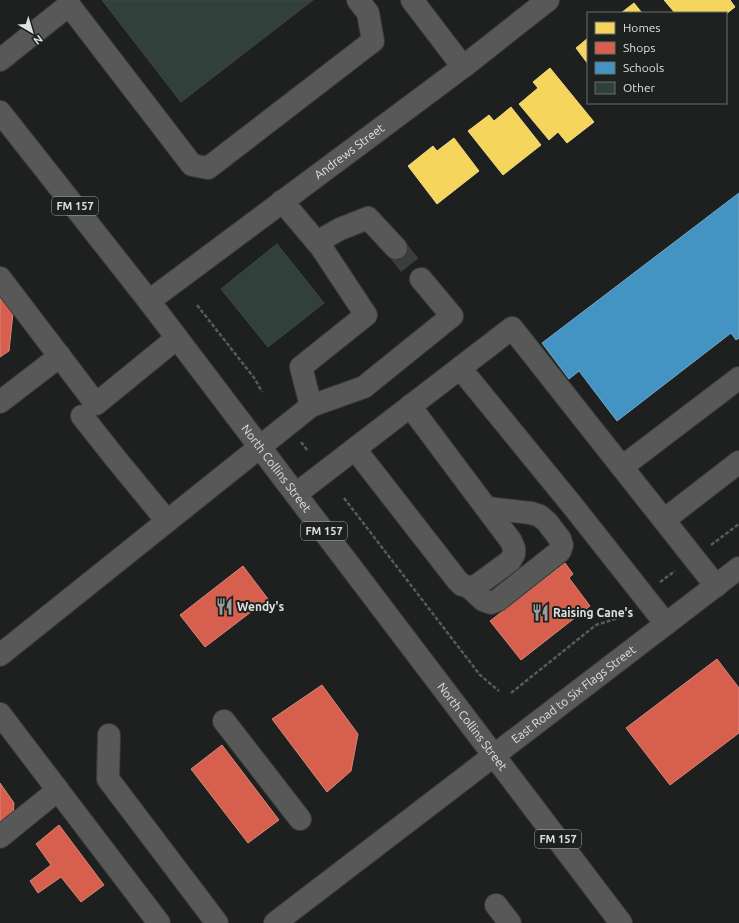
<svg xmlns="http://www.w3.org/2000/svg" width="739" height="923" viewBox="0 0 739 923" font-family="Ubuntu,sans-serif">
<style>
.homes{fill:#f6d55c;stroke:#efd983}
.shops{fill:#d6604d;stroke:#d88779}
.schools{fill:#4393c3;stroke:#72aacb}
.building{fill:#32403b;stroke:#444545}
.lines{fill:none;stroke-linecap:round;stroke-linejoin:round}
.minor-tunnel{stroke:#3b3d3c;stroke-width:22;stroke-dasharray:22 11;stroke-linecap:butt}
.minor-casing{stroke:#393b3a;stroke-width:24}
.major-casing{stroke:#393b3a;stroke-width:24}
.path{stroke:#595a5a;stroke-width:2.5;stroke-dasharray:4 2;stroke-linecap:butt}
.minor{stroke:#585858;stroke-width:22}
.major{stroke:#595859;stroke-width:22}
.labels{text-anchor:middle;stroke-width:4;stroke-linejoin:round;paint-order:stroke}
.shield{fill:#1d211f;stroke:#a4a7a5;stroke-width:1}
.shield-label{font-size:11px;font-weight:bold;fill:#dee1df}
.street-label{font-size:12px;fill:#dee1df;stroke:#1d211f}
.poi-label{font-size:12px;font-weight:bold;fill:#dee1df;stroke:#1d211f;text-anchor:start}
</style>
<rect width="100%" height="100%" fill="#1e201f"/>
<path class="homes" d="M 664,0 L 730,0 L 735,7 L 726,14 L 726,13 L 704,13 L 703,12 L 701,13 L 675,13 Z
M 634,3 L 642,13 L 621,13 Z
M 588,38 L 588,64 L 576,48 Z
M 550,68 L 594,122 L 567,143 L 558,132 L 549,140 L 519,104 L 538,88 L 533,82 Z
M 511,107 L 541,145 L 503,175 L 468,131 L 489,115 L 494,121 Z
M 454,138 L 479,171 L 437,204 L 408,166 L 433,146 L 437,151 Z"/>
<path class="shops" d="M 0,296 L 13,313 L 9,351 L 0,357 Z
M 565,563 L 573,574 L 569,578 L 590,606 L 521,660 L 490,621 Z
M 243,566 L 268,599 L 205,647 L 180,615 Z
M 717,659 L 739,688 L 739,733 L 670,785 L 626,728 Z
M 322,685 L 358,734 L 351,771 L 327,792 L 272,719 Z
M 222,745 L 279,820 L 248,843 L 191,769 Z
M 0,783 L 14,803 L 13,819 L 0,829 Z
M 59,825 L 104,885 L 81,902 L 61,877 L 38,893 L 30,881 L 51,865 L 36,844 Z"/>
<path class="schools" d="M 739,193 L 739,338 L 736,340 L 731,333 L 617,421 L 579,371 L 569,379 L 542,343 Z"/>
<path class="building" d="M 102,0 L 313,0 L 181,102 Z
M 277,244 L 324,303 L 268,347 L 221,289 Z"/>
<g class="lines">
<path class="minor-tunnel" d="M 396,248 L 421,279"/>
<defs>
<g id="minor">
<path d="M 412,0 L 463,67"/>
<path d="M 0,60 L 69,5 L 192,165 L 208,168 L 373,41 L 368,13 L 358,0"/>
<path d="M 317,242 L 340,229 L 368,218 L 396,248"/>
<path d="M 0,278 L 96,404 L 177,338"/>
<path id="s1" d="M 149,301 L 463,67 L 548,0"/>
<path d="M 460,368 L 512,328 L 716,586"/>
<path d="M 0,402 L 60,356"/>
<path d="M 311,406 L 364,387 L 452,316 L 421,279"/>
<path d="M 82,416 L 116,459 L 167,521"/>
<path d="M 355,449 L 457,580 L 462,585 L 469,587 L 476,586 L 510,561 L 514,554 L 514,548 L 511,541 L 410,406"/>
<path d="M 622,467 L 739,378"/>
<path d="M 296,494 L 460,368 L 572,505 L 666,624"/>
<path d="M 664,520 L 739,462"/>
<path d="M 469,587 L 483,600 L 491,603 L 498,600 L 560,551 L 562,545 L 560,539 L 547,522 L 540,516 L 531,513 L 487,508"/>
<path d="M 0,655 L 311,406 L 301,367 L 366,315 L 321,247 L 282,201"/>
<path d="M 0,714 L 159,923"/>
<path d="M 224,721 L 300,819"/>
<path d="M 109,735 L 108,779 L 217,923"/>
<path d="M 0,837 L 58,790"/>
<path d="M 496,905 L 510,923"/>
<path id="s2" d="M 275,923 L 739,568"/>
</g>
<g id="major">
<path id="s3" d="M 0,112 L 149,301 L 621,923"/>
</g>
</defs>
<use href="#minor" class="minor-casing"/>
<use href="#major" class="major-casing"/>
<path class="path" d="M 197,305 L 255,379 L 262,392
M 301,442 L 308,451
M 344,498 L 480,675 L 499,691
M 711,545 L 739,524
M 660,582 L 675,571
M 511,693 L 596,625 L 615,619 L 627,610"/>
<use href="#minor" class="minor"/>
<use href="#major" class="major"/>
</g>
<defs>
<symbol id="restaurant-bare" viewBox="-9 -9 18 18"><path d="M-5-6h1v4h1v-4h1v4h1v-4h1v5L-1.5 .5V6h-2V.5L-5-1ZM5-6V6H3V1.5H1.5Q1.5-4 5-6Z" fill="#9b9d9c" stroke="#1d211f" stroke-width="2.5" paint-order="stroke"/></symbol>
</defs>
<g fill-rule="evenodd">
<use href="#restaurant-bare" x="212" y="594" width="25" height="25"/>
<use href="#restaurant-bare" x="528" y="600" width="25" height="25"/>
</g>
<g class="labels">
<g class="shield">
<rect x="52" y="197" width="46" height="18" rx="3"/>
<rect x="301" y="522" width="46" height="18" rx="3"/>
<rect x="535" y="830" width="46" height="18" rx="3"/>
</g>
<g class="shield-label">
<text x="75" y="210">FM 157</text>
<text x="324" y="535">FM 157</text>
<text x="558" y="843">FM 157</text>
</g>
<g class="street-label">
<text dy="4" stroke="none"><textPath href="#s1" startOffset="250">Andrews Street</textPath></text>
<text dy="4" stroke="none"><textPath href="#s3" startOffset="451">North Collins Street</textPath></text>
<text dy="4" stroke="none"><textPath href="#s2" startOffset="376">East Road to Six Flags Street</textPath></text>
<text dy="4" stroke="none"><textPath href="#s3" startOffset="775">North Collins Street</textPath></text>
</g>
<g class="poi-label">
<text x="237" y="611">Wendy's</text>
<text x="553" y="617">Raising Cane's</text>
</g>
</g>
<rect x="587" y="12" width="140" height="92" fill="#1d211f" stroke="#6a6e6c"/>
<rect x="595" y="22" width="20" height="12" fill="#f6d55c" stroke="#6a6e6c"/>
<text x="623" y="32" font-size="12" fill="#dee1df">Homes</text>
<rect x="595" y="42" width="20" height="12" fill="#d6604d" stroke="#6a6e6c"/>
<text x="623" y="52" font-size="12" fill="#dee1df">Shops</text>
<rect x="595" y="62" width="20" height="12" fill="#4393c3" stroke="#6a6e6c"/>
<text x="623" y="72" font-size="12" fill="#dee1df">Schools</text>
<rect x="595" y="82" width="20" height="12" fill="#32403b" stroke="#6a6e6c"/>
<text x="623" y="92" font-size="12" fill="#dee1df">Other</text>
<g transform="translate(32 32) rotate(142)" stroke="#1d211f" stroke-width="3" paint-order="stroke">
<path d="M0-3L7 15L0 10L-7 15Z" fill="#dee1df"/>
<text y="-6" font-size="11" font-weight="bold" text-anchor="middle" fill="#dee1df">N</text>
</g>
</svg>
